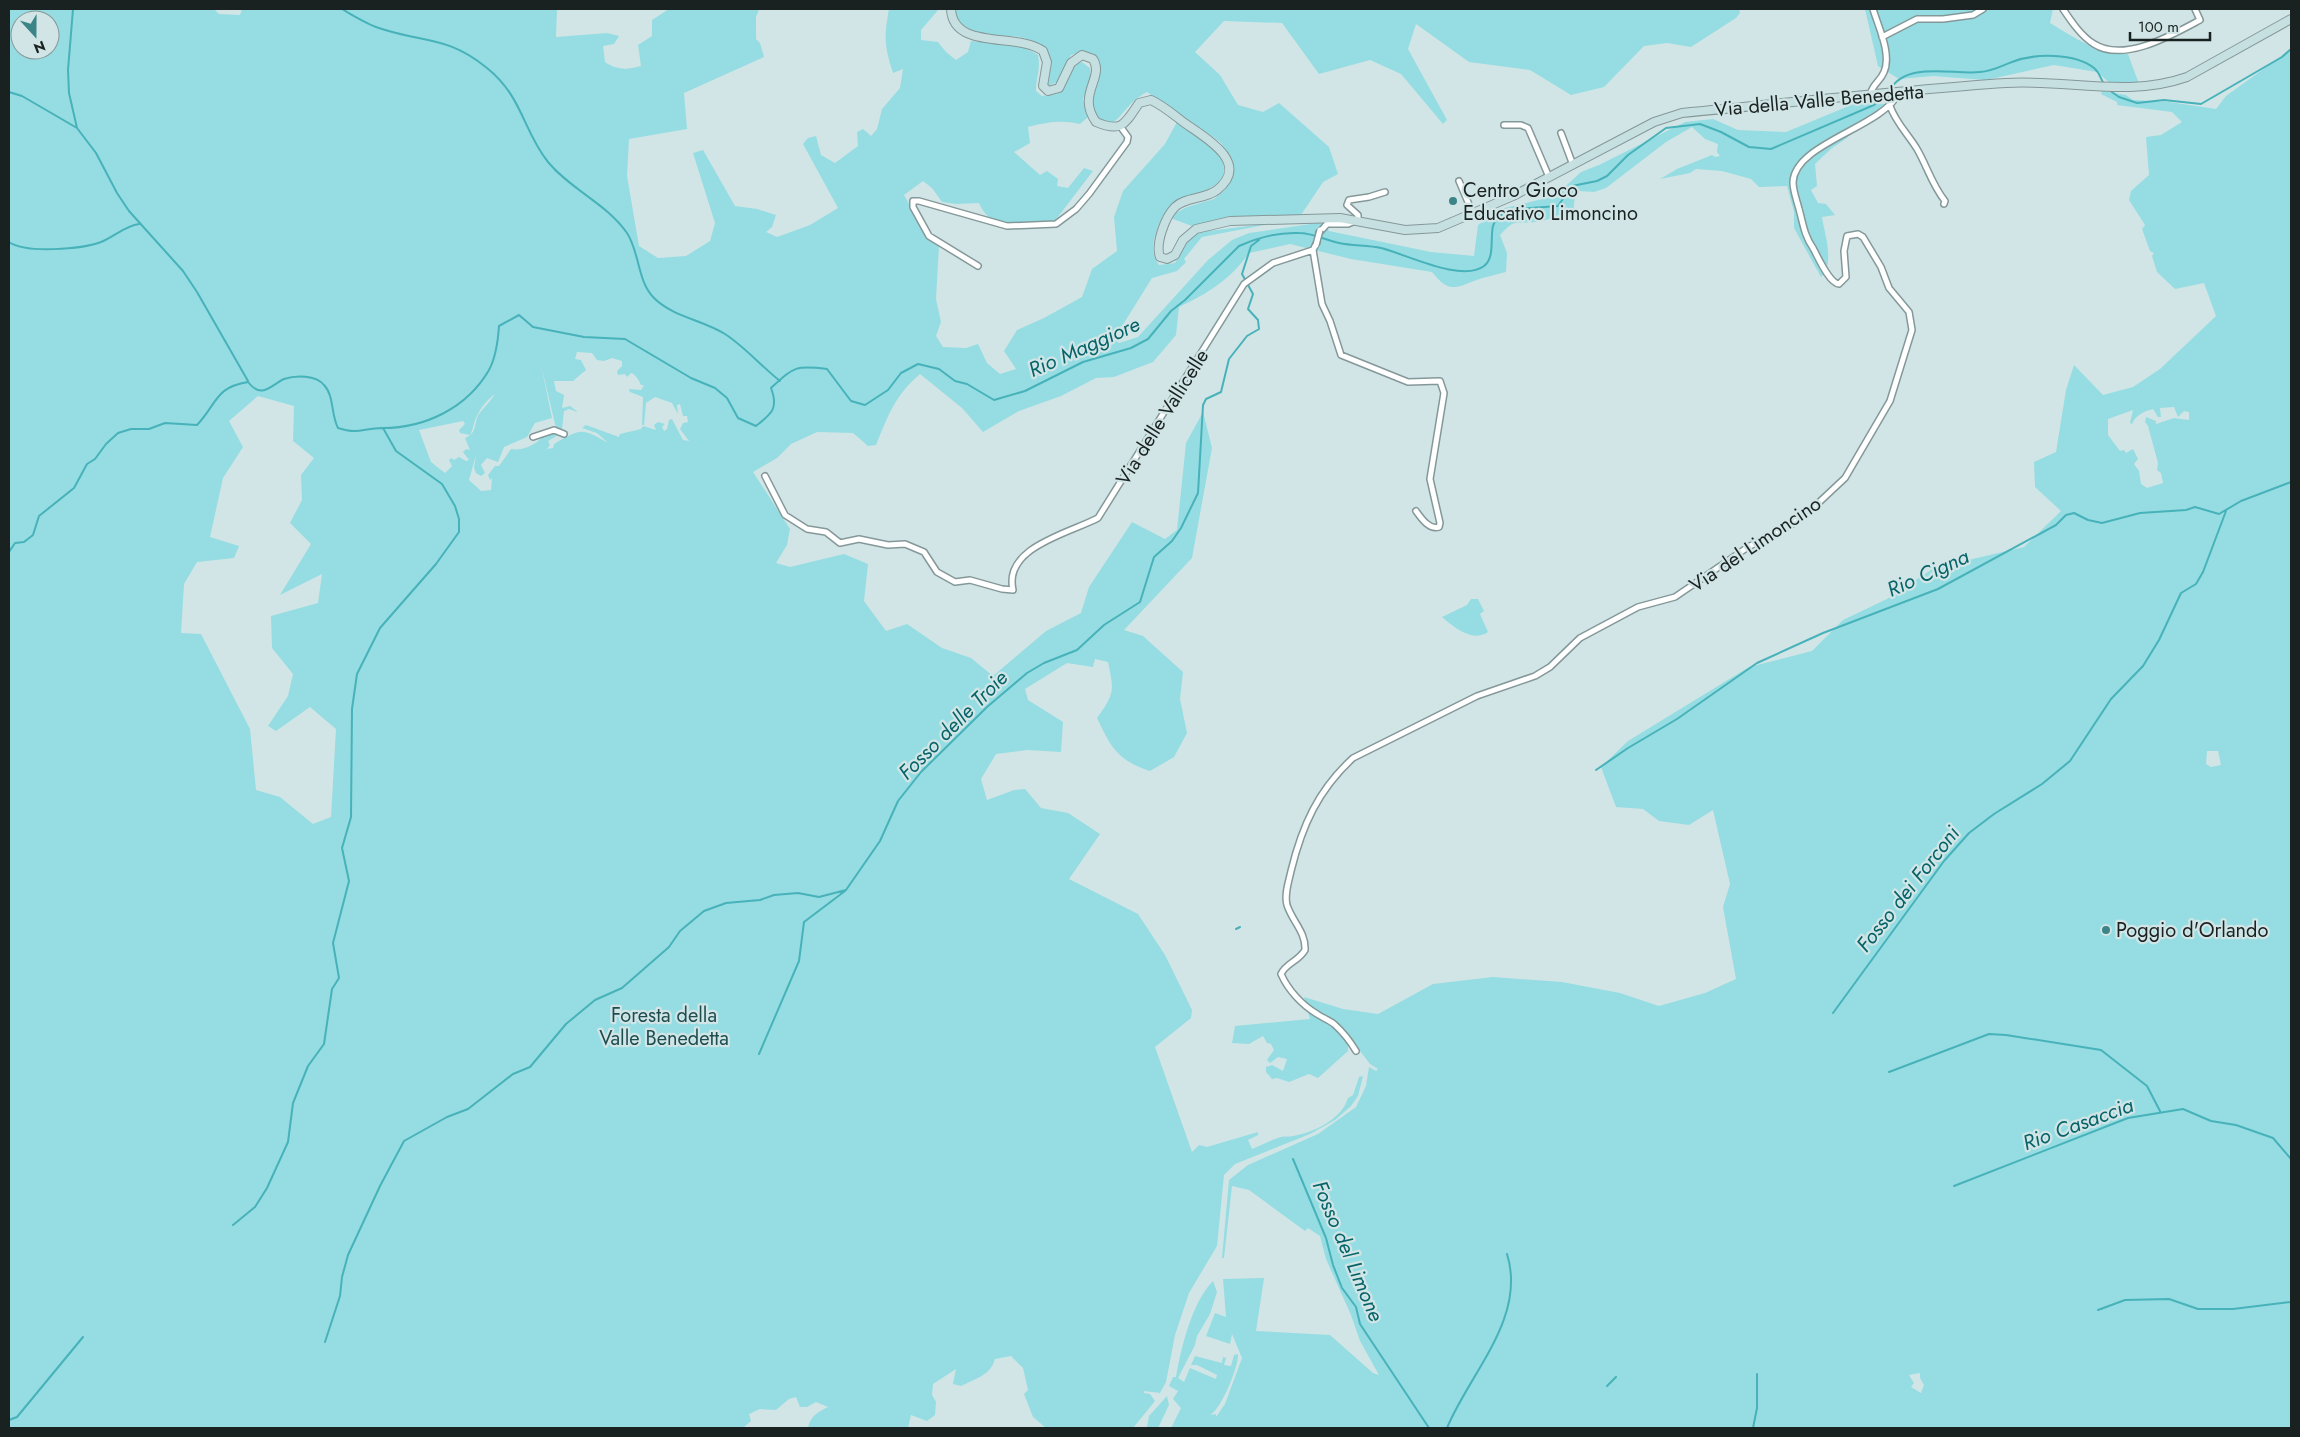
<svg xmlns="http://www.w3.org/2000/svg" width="2300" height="1437" viewBox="0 0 2300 1437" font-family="Jost,sans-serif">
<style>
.green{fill:#95dde2;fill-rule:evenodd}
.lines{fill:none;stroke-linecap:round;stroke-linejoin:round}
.stream{stroke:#47b2b9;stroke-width:2}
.minor-casing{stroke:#859899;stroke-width:8}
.secondary-casing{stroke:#859899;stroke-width:10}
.minor{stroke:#fff;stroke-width:5}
.secondary{stroke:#c6e0e1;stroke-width:8}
.minor-bridge-casing{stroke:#859899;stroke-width:8;stroke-linecap:butt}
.minor-bridge{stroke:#fff;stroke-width:5}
.poi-dot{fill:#3b8488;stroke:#d1e5e6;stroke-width:2}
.labels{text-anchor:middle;stroke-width:4.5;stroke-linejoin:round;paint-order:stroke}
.street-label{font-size:20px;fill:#1a2121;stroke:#d1e5e6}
.poi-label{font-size:20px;fill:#1a2121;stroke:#d1e5e6;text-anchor:start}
.park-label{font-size:20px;fill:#1e4d50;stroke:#d1e5e6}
.water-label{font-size:21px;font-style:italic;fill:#066469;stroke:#d1e5e6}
</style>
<rect width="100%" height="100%" fill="#d1e5e6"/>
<path class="green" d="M 9,9 L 214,9 L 219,14 L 240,15 L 242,9 L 557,9 L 556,37 L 607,33 L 619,36 L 614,44 L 603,46 L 605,62 C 617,70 626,70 641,66 L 638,45 L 652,36 L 652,20 L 669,9 L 759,9 L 756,17 L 756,39 L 760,43 L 764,57 L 684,93 L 687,129 L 629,139 L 627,176 L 639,246 L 658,258 L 686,256 L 710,241 L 715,223 L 693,153 L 703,150 L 735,206 L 757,209 L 776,215 L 772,227 L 766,232 L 777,237 L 810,225 L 838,208 L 803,144 L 808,138 L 816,136 L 821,155 L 835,163 L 858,146 L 857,132 L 863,129 L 871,136 L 877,129 L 882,109 L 900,88 L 903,69 L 893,73 C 884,45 884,37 889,9 L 939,9 L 921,30 L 921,40 L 938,42 L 946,52 L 956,60 L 968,52 L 971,41 C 993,43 1019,42 1038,55 C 1041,68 1036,78 1036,91 L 1042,96 L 1057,94 L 1067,80 L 1072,66 L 1082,62 L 1090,68 L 1091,77 L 1083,99 L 1088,117 L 1080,124 C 1061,120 1047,122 1028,127 L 1030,143 L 1014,152 L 1040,175 L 1047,171 L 1058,179 L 1057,186 L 1068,188 L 1084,168 L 1093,171 L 1051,226 C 1023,226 992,233 979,203 L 956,204 L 942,202 L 932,188 L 923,181 L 904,195 L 926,234 L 939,245 L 936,299 L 941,322 L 936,336 L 943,347 L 966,348 L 978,344 L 987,363 L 1000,374 L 1016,369 L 1004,351 L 1017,330 L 1044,318 L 1082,297 L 1092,269 L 1117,251 L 1114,217 L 1123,191 L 1165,144 L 1177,122 C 1189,131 1209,140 1217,152 C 1241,186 1197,192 1178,201 C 1166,207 1160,221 1156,232 C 1152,245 1151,253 1159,265 L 1175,263 L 1189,238 L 1201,232 L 1280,222 L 1202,237 L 1184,259 L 1186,262 L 1177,271 L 1152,278 L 1124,323 L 1112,338 L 1119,343 L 1138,337 L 1208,260 L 1232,240 L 1249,233 L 1324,222 L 1329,231 L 1431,252 L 1474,256 L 1478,225 L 1505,208 L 1555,196 L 1581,172 L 1599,165 L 1685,122 L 1713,119 L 1738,130 L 1786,132 L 1856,103 L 1887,104 L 1855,125 L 1847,138 L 1832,148 L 1815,164 L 1817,186 L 1811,190 L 1818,203 L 1826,204 L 1835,215 L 1822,217 C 1825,236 1835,263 1821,277 L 1794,228 L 1794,212 L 1787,186 L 1759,187 L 1751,179 L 1722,171 L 1696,169 L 1690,173 L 1660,179 L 1677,169 L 1712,155 L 1715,157 L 1720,156 L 1717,152 L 1718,144 L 1705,139 L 1692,127 L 1666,142 L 1606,188 L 1594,192 L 1579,191 C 1572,199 1575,207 1573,216 L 1566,212 C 1557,215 1545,222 1535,222 C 1514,224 1516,218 1500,235 L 1507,253 L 1506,272 C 1495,275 1484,277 1474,281 C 1454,289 1448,292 1432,272 L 1351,259 L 1290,244 L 1249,253 C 1231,279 1207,294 1179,307 L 1176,335 L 1153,362 L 1114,377 L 1096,378 L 1061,396 L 1019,411 L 983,432 L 962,408 L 920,374 C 895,395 888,416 876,445 L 868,446 L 853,433 L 817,432 L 791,444 L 777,458 L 753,472 L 790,529 L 787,545 L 776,563 L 790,567 L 844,554 L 868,564 L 864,601 L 886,631 L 907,624 L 942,648 L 971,658 L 993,676 L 1046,631 L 1081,613 L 1089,587 L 1132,522 L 1165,539 L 1177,530 L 1186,443 L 1203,412 L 1212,448 L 1192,558 L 1124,630 L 1143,636 L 1183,672 L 1180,699 L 1187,733 L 1174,757 L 1150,771 C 1117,760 1111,747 1097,718 C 1115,693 1114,691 1108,662 L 1095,659 L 1093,667 L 1067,663 L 1025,689 L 1028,700 L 1063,722 L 1061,752 L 1027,750 L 996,754 L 981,779 L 987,800 L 1014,790 L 1025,789 L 1041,808 L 1068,813 L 1100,834 L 1069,879 L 1138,914 L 1165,955 L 1192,1010 L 1191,1018 L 1155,1047 L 1192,1152 L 1199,1145 L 1207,1147 L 1258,1132 L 1258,1135 L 1248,1140 L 1252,1149 C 1261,1145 1271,1140 1281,1137 C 1285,1136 1289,1137 1293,1136 C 1313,1133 1342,1119 1348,1098 L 1353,1095 L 1359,1077 L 1363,1076 L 1358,1096 L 1351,1106 L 1335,1120 L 1310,1134 L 1235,1164 L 1224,1175 L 1217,1246 L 1189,1293 L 1175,1335 L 1166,1382 L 1160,1393 L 1144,1391 L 1144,1393 L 1150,1394 L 1155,1401 L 1133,1428 L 1046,1428 L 1033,1417 L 1024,1394 L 1028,1390 L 1023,1368 L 1011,1356 L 995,1359 C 991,1375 975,1379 961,1386 L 953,1384 L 956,1369 L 933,1384 L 932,1395 L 936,1402 L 935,1415 L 927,1421 L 911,1415 L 908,1428 L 808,1428 C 811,1415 817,1413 828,1407 L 816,1402 L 807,1407 L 800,1407 L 796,1397 L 789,1399 L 776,1410 L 760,1409 L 749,1414 L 751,1421 L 743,1428 L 9,1428 ZM 20,20 L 50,20 L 50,50 L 20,50 ZM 577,352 L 592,353 L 597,360 L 604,361 L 612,358 L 622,361 L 622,366 L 617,371 L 618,375 L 625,374 L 627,377 L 631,373 C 635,374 639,380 641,385 L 644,385 L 641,390 L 629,389 L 630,392 L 643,397 L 642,425 L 644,425 L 646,403 L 655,397 L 672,403 L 678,414 L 677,405 L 680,404 L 683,416 L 687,416 L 688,422 L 683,423 L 680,429 L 689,441 L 683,440 L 672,419 L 669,420 L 667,429 L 664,431 L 662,427 L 665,424 L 658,422 L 654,425 L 656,430 L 643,426 L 641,429 L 620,434 L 619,437 L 586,425 L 582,428 L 597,433 L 608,443 C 581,428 582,428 554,444 L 553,448 L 547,449 L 550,445 L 548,441 L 558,435 L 555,432 L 546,437 L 541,438 C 534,446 522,451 511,449 L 499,466 L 495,466 L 488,475 L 490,480 L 492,478 L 491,490 L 481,491 L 469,480 L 476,455 L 474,468 L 476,473 L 481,476 L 485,473 L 481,465 L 487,458 L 498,462 L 504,447 L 527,437 L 535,423 L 552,418 L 541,365 L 556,428 L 562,429 L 564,411 L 569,409 L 578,412 L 570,406 L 562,408 L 564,395 L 556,391 L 554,381 L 573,381 L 586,370 L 581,360 L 575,359 ZM 495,394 C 491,401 484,407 479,414 C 473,424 478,433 465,438 L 470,450 L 466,449 L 463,452 L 469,460 L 466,461 L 459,457 L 454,460 L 451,458 L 449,460 L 452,466 L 445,473 L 431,462 L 419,430 L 463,421 L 465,424 L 459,430 L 460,433 L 470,435 C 474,429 473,422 477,416 C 481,407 487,400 495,394 ZM 258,396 L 294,406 L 293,441 L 314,458 L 301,475 L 302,500 L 290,523 L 311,544 L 280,595 L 322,574 L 318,603 L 271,616 L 272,648 L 293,674 L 288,696 L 268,726 L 276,731 L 310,707 L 336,729 L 331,817 L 313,824 L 280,797 L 256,790 L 250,729 L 201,634 L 181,633 L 184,584 L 197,562 L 234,558 L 239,546 L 210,537 L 223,478 L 243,447 L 229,421 Z
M 954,9 L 1739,9 L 1740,13 L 1736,18 L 1691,47 L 1667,43 L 1644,46 L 1604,87 L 1571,95 L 1530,70 L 1469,62 L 1416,24 L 1408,49 L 1447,120 L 1443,124 L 1401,74 L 1370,60 L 1319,74 L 1282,23 L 1224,21 L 1195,52 L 1220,75 L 1238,105 L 1263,112 L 1279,103 L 1329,147 L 1338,174 L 1323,182 L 1301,215 L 1224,219 L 1192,226 L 1173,219 L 1172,215 L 1187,207 L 1214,199 L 1225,190 L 1233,171 L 1232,158 L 1220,142 L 1147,92 C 1128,102 1128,110 1113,123 L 1102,121 L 1095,118 L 1090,95 L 1098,72 L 1083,52 L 1071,55 L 1057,82 L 1048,86 L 1044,79 L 1047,70 L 1042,47 C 1037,44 1030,40 1024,38 C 996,31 964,46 954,9 Z
M 1865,9 L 2053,9 L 2050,23 C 2075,38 2098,54 2128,54 L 2139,84 L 2110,83 L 2097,72 L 2054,65 L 1986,80 L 1933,76 L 1899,79 L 1878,66 Z
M 2291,49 L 2291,1428 L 1171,1428 L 1181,1408 L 1173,1399 L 1178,1391 L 1169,1386 L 1173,1377 L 1176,1377 C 1181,1348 1192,1302 1213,1281 L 1217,1292 L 1210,1314 L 1197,1336 L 1195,1345 L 1178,1378 L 1184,1382 L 1190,1368 L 1216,1379 L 1217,1375 L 1197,1365 L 1191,1365 L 1195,1356 L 1222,1363 L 1223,1357 L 1226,1358 L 1224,1365 L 1231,1366 L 1234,1355 L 1238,1354 C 1239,1366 1221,1410 1210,1415 L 1216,1414 L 1216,1417 L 1225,1404 L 1242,1358 L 1232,1334 L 1230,1344 L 1206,1336 L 1215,1313 L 1226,1317 L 1223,1279 L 1264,1278 L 1256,1331 L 1330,1335 L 1373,1373 L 1379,1375 L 1360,1341 L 1351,1315 L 1326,1259 L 1320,1236 L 1308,1228 L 1305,1231 L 1249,1190 L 1232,1186 L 1224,1258 L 1222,1258 L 1229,1180 L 1248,1165 L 1318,1134 L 1356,1107 L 1366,1086 L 1369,1067 L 1376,1071 L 1378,1069 L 1370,1064 L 1347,1034 L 1343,1037 L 1348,1043 L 1348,1051 L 1318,1078 L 1309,1074 L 1289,1082 L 1277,1078 L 1272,1079 L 1266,1072 L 1266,1067 L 1272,1065 L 1283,1071 L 1287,1059 L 1278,1057 L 1270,1063 L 1267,1060 L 1274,1050 L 1271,1044 L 1267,1043 L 1263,1036 L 1249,1044 L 1232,1043 L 1235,1026 L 1310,1019 L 1304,997 L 1343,1009 L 1378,1014 L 1433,984 L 1493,977 L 1562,982 L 1620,993 L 1659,1006 L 1705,993 L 1736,979 L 1723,907 L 1730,884 L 1713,810 L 1689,825 L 1659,821 L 1643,809 L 1616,807 L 1601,767 L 1628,741 L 1749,667 L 1812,651 L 1843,620 L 1887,599 L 1934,568 L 2024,547 L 2061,511 L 2035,487 L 2034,462 L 2056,452 L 2066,390 L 2074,365 L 2103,395 L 2133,387 L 2160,369 L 2216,316 L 2204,283 L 2175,289 L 2157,272 L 2152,256 L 2154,253 L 2150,251 L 2142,229 L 2145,225 L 2129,200 L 2131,191 L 2149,175 L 2146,137 L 2161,135 L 2182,122 L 2172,112 L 2117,105 L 2117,102 L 2101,94 L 2102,91 L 2126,95 L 2133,100 L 2169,102 L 2216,109 L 2226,96 ZM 2174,407 L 2178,417 L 2184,411 L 2189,412 L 2189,420 L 2174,418 L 2156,424 L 2156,421 L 2146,417 L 2145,422 L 2148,426 L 2158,463 L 2157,470 L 2161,473 L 2163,483 L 2147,488 L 2141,484 L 2139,471 L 2134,464 L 2138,459 L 2133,449 L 2126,453 L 2124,450 L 2120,451 L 2108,435 L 2108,419 L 2133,410 L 2130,423 L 2132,424 C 2135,416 2144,411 2153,409 L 2158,417 L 2161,417 L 2160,408 ZM 2207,751 L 2218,751 L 2221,765 L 2211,767 L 2206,764 ZM 1920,1373 L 1920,1378 L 1924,1385 L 1921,1393 L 1911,1387 L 1914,1383 L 1909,1375 Z
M 1471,599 L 1478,599 L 1484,611 L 1480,614 L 1488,632 C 1472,643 1454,627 1442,617 L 1467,605 Z
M 1167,1396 L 1169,1405 L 1158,1428 L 1141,1428 L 1147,1427 L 1149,1416 Z"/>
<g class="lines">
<path class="stream" d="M 73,9 L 68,70 L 69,93 L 77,128 L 96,153 L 117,193 L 129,211 L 183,271 L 197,292 L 248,381
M 342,9 C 354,16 368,25 382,29 C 425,43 448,36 487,68 C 523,97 523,131 548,162 C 571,190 606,203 627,233 C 640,253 637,281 654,298 C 673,317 703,320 725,334 C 745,347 761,366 780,381
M 1890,90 C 1906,61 1953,75 1980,72 C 1993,71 2001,66 2012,62 C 2035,53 2075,53 2094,68 C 2100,73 2100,78 2104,84
M 2109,90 L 2119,97 L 2137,103 L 2164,100 L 2201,104 L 2282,57 L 2291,49
M 9,92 L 22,96 L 77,128
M 9,242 C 26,254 82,249 101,242 C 115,236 125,226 139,224
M 9,552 L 15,543 L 24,542 L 33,535 L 39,516 L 74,488 L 87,464 L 95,459 L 106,444 L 118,433 L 131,429 L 149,429 L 165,423 L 197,425 C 217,404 215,387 248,382 C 262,400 271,385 284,379 C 296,375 316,375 324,385 C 334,395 331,415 338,428 C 360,435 362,428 383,428 C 425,428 467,408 489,370 C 496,357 498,341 499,326 L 519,315 L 533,327 L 584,337 L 625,339 L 691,378 L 715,388 L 727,398 L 738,418 L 756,426 C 771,414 779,409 771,388 C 794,367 795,365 827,369 L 851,401 L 865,405 L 888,390 L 901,373 L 918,364 L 939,369 L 955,381 L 967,384 L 994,400 L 1025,391 L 1083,362 L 1131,348 L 1148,339 L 1171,311 L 1185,300 L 1239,246 C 1257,238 1279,232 1299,233 C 1313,233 1325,240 1339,243 C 1353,246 1368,245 1381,248 C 1406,254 1462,283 1484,266 C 1495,258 1490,238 1493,226 C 1494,223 1496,219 1498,216 L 1518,209 L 1558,206 L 1572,186 L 1597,181 L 1607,176 L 1628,155 L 1666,128 L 1700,124 L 1721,132 L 1749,147 L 1771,149 L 1874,105 L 1885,95
M 1596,770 L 1628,748 L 1677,719 L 1757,663 L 1823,633 L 1938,589 L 2056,525 L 2066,515 L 2074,513 L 2088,520 L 2102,523 L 2140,513 L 2186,510 L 2195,507 L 2219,514 L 2241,501 L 2291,482
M 1236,929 L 1240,927
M 1833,1013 L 1944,861 L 1969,833 L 1994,814 L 2042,784 L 2070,761 L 2111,699 L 2143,666 L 2159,640 L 2181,593 L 2196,584 L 2203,572 L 2226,511
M 759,1054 L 799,961 L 804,922 L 845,891
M 1889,1072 L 1989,1034 L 2006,1035 L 2101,1050 L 2147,1086 L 2160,1111
M 1293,1159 L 1326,1238 L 1333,1265 L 1342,1288 L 1356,1307 L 1360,1324 L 1429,1428
M 1954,1186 L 2128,1118 L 2183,1109 L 2211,1121 L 2236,1125 L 2273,1138 L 2291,1159
M 233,1225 L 255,1207 L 267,1188 L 288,1142 L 293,1103 L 308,1066 L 324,1044 L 332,989 L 339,978 L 333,943 L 349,881 L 342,848 L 351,817 L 352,709 L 357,674 L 380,628 L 436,564 L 459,532 L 459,519 L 455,506 L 442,484 L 396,451 L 383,428
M 2098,1310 L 2125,1300 L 2169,1299 L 2198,1309 L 2233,1309 L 2291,1302
M 325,1342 L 340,1296 L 342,1277 L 348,1255 L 380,1186 L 404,1141 L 447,1117 L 468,1109 L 513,1074 L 530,1067 L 566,1024 L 595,1000 L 622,988 L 669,947 L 680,931 L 704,911 L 726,903 L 760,900 L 774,895 L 798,893 L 819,897 L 846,890 L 880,841 L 898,801 L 921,772 L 987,707 L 1027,673 L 1044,663 L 1077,650 L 1104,625 L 1140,602 L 1154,557 L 1172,541 L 1181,528 L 1198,493 L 1203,405 L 1206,399 L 1221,392 L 1229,359 L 1247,336 L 1259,329 L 1258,320 L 1248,309 L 1253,294 L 1242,274 L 1251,246 L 1259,240
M 1607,1386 L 1616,1377
M 9,1420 L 17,1417 L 83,1337
M 1447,1428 C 1469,1374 1527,1318 1507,1254
M 1753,1428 L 1757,1408 L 1757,1374"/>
<defs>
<path id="minor" d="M 2063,9 C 2071,21 2081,36 2094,44 C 2124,63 2172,35 2200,20 L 2195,9
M 1882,37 L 1917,19 L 1943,19 L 1973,15 L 1983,9
M 1870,95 C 1873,83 1880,82 1884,72 C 1892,54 1878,26 1873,9
M 1890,106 C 1896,123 1908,134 1917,149 C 1927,166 1932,185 1945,201 L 1944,204
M 1504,125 L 1521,125 L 1528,128 L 1549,177
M 1561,133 L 1573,165
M 1459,181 L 1473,214
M 1358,221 L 1358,215 L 1347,205 L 1349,200 L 1369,197 L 1385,192
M 1319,233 L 1327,224 L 1348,224 L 1355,221
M 1313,250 L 1322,304 L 1330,321 L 1341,355 L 1408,382 L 1440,381 L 1444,393 L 1430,479 L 1440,523 L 1439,527 C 1429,530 1421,518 1416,511
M 978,266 L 929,236 L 913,207 L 913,201 L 919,201 L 1007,226 L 1056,224 L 1076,209 L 1089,194 L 1127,142 L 1128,137 L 1120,126
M 533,437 L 554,430 L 564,434
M 765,476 L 785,515 L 807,529 L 826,532 L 840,543 L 859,539 L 888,545 L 905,544 L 924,552 L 937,572 L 955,582 L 970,580 L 1002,589 L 1013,590 C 1003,547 1070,533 1098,518 L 1244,284 L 1273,263 L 1313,250 L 1317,242
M 1356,1051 C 1350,1041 1343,1032 1334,1024 C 1329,1020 1323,1018 1317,1014 C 1302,1005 1288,990 1281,974 C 1286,963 1299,961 1305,950 C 1306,932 1292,921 1287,905 C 1284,894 1289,881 1291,871 C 1302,826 1318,790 1353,758 L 1477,696 L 1535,676 L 1550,667 L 1580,638 L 1638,607 L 1675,597 L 1748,547 L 1791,525 L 1813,508 L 1845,478 L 1890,401 L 1912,330 L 1909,312 L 1889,288 L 1881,267 L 1863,237 L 1858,234 L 1847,236 L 1844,251 L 1846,277 L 1839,284 C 1829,283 1818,257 1813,248 C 1804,235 1803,223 1799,209 C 1797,201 1793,191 1793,182 C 1795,143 1881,128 1899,93"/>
<path id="secondary" d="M 951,9 C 953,51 1018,32 1043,51 L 1047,62 L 1043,86 L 1048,91 L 1059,88 L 1071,63 L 1082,55 L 1093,59 C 1105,78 1076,94 1096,122 C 1122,133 1125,124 1139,103 L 1151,100 C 1164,106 1175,116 1186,124 C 1206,138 1251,163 1217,190 C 1206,199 1185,197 1175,207 C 1165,217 1155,244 1160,257 L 1167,259 L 1175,255 L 1183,240 L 1196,229 L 1230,221 L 1340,218 L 1405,230 L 1438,228 L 1513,196 L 1654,122 L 1682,113 C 1790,103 1898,90 2006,83 C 2067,79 2128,98 2187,77 L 2291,19"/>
</defs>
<use href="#minor" class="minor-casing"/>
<use href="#secondary" class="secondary-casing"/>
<use href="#minor" class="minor"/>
<use href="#secondary" class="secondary"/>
<defs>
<path id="minor-bridge" d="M 1316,245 L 1320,230"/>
</defs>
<use href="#minor-bridge" class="minor-bridge-casing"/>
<use href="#minor-bridge" class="minor-bridge"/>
</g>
<g class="poi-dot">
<circle cx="1453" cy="201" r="5"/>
<circle cx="2106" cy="930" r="5"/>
</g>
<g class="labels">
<g class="street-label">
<text transform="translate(1819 100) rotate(-5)" y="7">Via della Valle Benedetta</text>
<text transform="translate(1162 417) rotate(-58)" y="7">Via delle Vallicelle</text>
<text transform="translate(1755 544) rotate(-34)" y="7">Via del Limoncino</text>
</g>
<g class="poi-label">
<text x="1463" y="197">Centro Gioco<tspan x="1463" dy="23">Educativo Limoncino</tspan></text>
<text x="2116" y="937">Poggio d'Orlando</text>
</g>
<g class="park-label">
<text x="664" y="1022">Foresta della<tspan x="664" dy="23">Valle Benedetta</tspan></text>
</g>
<g class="water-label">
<text transform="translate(1084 347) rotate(-24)" y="7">Rio Maggiore</text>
<text transform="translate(1928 573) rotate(-24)" y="7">Rio Cigna</text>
<text transform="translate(953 725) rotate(-45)" y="7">Fosso delle Troie</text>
<text transform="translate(1908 889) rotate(-52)" y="7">Fosso dei Forconi</text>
<text transform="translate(2078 1124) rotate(-20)" y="7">Rio Casaccia</text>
<text transform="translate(1348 1251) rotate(67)" y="7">Fosso del Limone</text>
</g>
</g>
<rect width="2300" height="1437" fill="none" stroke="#1a2121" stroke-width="20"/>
<g transform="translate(35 35) rotate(159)"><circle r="24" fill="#d1e5e6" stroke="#889797"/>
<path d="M0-4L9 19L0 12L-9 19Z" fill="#3b8488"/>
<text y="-8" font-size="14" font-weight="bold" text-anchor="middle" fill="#1a2121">N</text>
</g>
<path d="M2130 32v8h80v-8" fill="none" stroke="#1a2121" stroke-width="2.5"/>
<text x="2138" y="32" font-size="15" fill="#1a2121" stroke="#d1e5e6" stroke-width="4" paint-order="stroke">100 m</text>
</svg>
